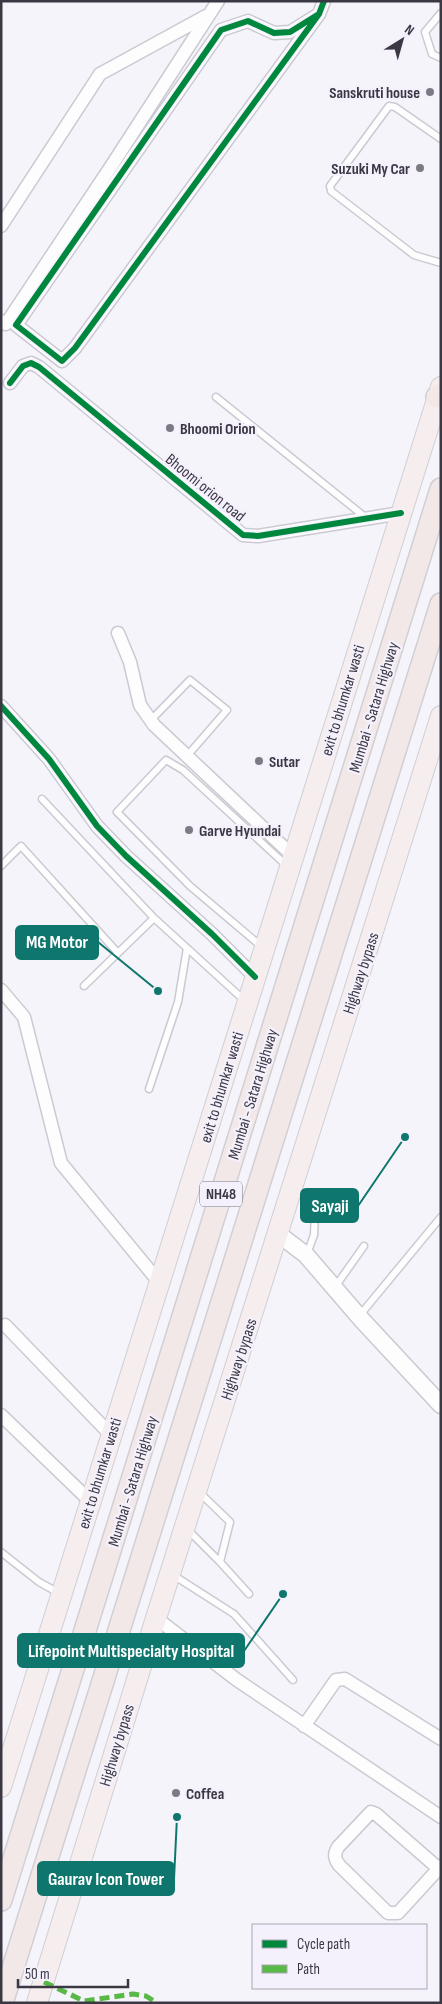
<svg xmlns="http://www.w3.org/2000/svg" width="442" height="2004" viewBox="0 0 442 2004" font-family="'Sofia Sans Condensed',sans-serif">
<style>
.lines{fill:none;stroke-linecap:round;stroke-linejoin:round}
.service-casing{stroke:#cbc9d1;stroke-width:9}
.minor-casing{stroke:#cbc9d1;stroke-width:15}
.tertiary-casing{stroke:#cbc9d1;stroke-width:19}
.primary-casing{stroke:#d0cfd4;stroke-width:22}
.trunk-casing{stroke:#d0cfd4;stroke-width:24}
.service{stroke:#fefdfe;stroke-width:6}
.minor{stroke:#fefdfe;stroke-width:12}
.tertiary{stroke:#fefdfe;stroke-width:16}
.primary{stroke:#f5edee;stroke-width:20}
.trunk{stroke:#f2e8e8;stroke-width:21}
.quiet{stroke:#58b947;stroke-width:5;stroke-dasharray:10 5;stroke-linecap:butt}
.cycleway-casing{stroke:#f4f1fd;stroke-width:9}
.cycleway{stroke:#00873e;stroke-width:6}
.poi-dot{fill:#7c7a83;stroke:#f4f1fd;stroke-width:2}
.labels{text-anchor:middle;stroke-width:4.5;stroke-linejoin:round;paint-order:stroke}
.shield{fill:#f4f1fd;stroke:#72707b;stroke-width:1}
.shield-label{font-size:15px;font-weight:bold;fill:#3b3843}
.poi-label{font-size:16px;font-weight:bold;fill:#3b3843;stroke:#f4f1fd;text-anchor:start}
.street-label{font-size:16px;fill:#3b3843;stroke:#f4f1fd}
.leader{fill:none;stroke:#0f766e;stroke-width:2}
.callout-dot{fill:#0f766e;stroke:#f4f1fd;stroke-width:2}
.callout{fill:#0f766e;stroke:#0f766e;stroke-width:2}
.callout-label{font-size:18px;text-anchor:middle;font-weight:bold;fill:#fff}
</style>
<rect width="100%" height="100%" fill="#f5f4fa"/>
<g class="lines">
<defs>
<path id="service" d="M 441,13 L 425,32 L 432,54 L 441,58
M 441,139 L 395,107 L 389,106 L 330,186 L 331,191 L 414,255 L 441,263
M 216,397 L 365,517
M 151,720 L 190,680 L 227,710 L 187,756
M 42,799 L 154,918
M 1,866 L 21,846 L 118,953
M 261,946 L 190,886 L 117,812 L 166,760 L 183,770 L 287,866
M 84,986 L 154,918 L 244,1000
M 149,1089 L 178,1002 L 187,948
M 307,1254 L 314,1235 L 315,1212
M 335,1287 L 364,1246
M 360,1315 L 441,1217
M 199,1492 L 230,1522 L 220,1562 L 249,1594
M 187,1529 L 220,1562
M 1,1552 L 39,1582 L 59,1593
M 173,1575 L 234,1614 L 293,1680"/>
<path id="minor" d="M 319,14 L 75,348 L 62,361 L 16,325 L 221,30 L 248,21 L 274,33 L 290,32 L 319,14 L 324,1
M 1,226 L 100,74 L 206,16
M 1,321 L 6,324 L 112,165 L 218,1
M 10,383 L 23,366 L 31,363 L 39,367 L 243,535 L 258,536 L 401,513
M 118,633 L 130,662 L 140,705 L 154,725 L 293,856
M 1,706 L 49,759 L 97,826 L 126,856 L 212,934 L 255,977
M 1,990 L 24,1017 L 61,1163 L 159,1282
M 5,1325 L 111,1435
M 1,1415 L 90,1501
M 156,1618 L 237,1680 L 441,1817
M 304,1726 L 336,1680 L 345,1679 L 441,1739
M 438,1868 L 376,1814 L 371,1812 L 338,1847 C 334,1854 334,1858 339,1865 L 388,1913 L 398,1913 L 441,1866"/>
<path id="tertiary" d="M 277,1233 L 306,1255 L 362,1320 L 441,1405"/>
<path id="primary" d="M 1,1787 L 441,387
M 37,2003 L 156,1618 L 441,716"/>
<path id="trunk" d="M 437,397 L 441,394
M 1,1900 L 441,489
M 2,2003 L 441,604"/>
</defs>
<use href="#service" class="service-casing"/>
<use href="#minor" class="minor-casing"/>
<use href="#tertiary" class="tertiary-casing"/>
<use href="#primary" class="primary-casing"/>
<use href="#trunk" class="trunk-casing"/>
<use href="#service" class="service"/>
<use href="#minor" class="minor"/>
<use href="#tertiary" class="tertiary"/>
<use href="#primary" class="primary"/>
<use href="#trunk" class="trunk"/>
<path class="quiet" d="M 44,1982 L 84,2001 L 133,1994 L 146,1996 L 157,2003"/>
<defs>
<path id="cycleway" d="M 319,14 L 75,348 L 62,361 L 16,325 L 221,30 L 248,21 L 274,33 L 290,32 L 319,14 L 324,1
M 10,383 L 23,366 L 31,363 L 39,367 L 243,535 L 258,536 L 401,513
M 1,706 L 49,759 L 97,826 L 126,856 L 212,934 L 255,977"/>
</defs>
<use href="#cycleway" class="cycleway-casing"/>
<use href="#cycleway" class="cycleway"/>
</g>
<g class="poi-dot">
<circle cx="430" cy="92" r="5"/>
<circle cx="420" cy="168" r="5"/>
<circle cx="170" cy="428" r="5"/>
<circle cx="259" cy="761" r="5"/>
<circle cx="189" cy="830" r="5"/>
<circle cx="176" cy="1793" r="5"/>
</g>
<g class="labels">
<rect class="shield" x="200" y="1181.5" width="42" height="25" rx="4"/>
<g class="shield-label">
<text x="221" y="1199">NH48</text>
</g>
<g class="poi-label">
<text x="420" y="98" text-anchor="end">Sanskruti house</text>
<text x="410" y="174" text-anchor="end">Suzuki My Car</text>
<text x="180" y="434">Bhoomi Orion</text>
<text x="269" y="767">Sutar</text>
<text x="199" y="836">Garve Hyundai</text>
<text x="186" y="1799">Coffea</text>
</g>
<g class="street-label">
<text transform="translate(206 487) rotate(39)" y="6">Bhoomi orion road</text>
<text transform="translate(342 700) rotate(-73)" y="6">exit to bhumkar wasti</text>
<text transform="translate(373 707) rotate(-73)" y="6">Mumbai - Satara Highway</text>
<text transform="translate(360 973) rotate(-72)" y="6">Highway bypass</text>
<text transform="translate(221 1087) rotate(-73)" y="6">exit to bhumkar wasti</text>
<text transform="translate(252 1094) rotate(-73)" y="6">Mumbai - Satara Highway</text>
<text transform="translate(238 1359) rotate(-72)" y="6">Highway bypass</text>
<text transform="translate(99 1473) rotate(-73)" y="6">exit to bhumkar wasti</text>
<text transform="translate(132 1481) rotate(-73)" y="6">Mumbai - Satara Highway</text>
<text transform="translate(116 1745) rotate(-73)" y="6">Highway bypass</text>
</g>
</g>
<path class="leader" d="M158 991L98 942M405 1137L358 1206M283 1594L244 1651M177 1817L174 1879"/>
<g class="callout-dot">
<circle cx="158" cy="991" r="5"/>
<circle cx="405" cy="1137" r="5"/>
<circle cx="283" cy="1594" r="5"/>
<circle cx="177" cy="1817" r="5"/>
</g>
<g class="callout">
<rect x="16" y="926" width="82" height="33" rx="5"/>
<rect x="301" y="1189" width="57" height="33" rx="5"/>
<rect x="18" y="1634" width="226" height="33" rx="5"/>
<rect x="38" y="1862" width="136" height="33" rx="5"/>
</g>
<g class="callout-label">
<text x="57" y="948">MG Motor</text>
<text x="330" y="1212">Sayaji</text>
<text x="131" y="1657">Lifepoint Multispecialty Hospital</text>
<text x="106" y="1885">Gaurav Icon Tower</text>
</g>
<rect width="442" height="2004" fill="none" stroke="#3b3843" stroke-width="5"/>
<rect x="252" y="1924" width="175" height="65" fill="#f4f1fd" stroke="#aaa7b3"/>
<rect x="262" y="1940" width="25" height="8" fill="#00873e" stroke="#aaa7b3"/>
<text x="297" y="1949" font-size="15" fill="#3b3843">Cycle path</text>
<rect x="262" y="1965" width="25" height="8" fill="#58b947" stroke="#aaa7b3"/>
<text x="297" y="1974" font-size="15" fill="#3b3843">Path</text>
<g transform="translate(402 40) rotate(37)" stroke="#f4f1fd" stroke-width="4" paint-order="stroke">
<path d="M0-4L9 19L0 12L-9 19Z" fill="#3b3843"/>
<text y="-8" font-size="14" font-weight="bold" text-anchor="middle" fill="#3b3843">N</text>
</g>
<path d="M18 1979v8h110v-8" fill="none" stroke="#3b3843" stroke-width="2.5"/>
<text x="25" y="1979" font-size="15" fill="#3b3843" stroke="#f4f1fd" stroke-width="4" paint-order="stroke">50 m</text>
</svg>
